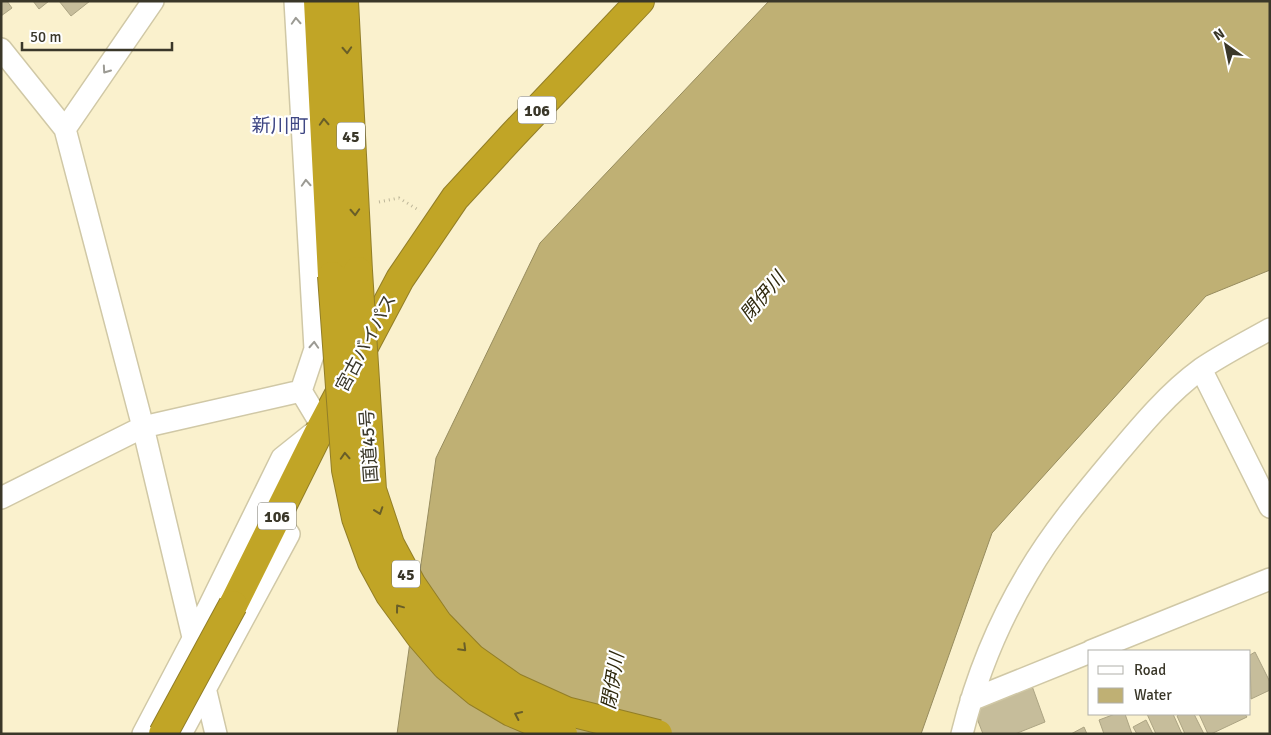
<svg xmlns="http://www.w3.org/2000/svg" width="1271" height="735" viewBox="0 0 1271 735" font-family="Signika,'Noto Sans JP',sans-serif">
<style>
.water{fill:#bfb074;stroke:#978c5e}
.building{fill:#c6bd9b;stroke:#aca483}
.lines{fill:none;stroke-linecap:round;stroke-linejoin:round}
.street-casing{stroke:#d0c8a6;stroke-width:24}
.highway-casing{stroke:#927e27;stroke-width:30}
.path{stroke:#bdb699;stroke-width:3;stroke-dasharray:1 4;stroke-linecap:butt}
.street{stroke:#fff;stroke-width:21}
.highway{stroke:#c1a526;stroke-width:28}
.highway-bridge-casing{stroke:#927e27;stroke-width:30;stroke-linecap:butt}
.highway-bridge{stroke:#c1a526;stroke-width:28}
.oneway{stroke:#9c9b94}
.oneway2{stroke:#695e28}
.labels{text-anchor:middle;stroke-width:4.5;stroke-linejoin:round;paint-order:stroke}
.shield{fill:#fff;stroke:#757369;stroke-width:1}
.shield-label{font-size:16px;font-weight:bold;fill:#3a3729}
.street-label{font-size:18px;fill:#3a3729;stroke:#fff}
.neighbourhood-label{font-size:19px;fill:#3f4784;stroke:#fff}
.water-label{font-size:19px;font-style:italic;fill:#30290d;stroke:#fff}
</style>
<rect width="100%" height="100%" fill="#faf1cd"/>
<path class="water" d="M 769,1 L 1270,1 L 1270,270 L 1206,296 L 992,533 L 921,734 L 397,734 L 436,458 L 540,243 Z"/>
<path class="building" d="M 1,1 L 7,1 L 12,8 L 1,16 Z
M 33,1 L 49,1 L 39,9 Z
M 59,1 L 90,1 L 71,16 Z
M 1255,652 L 1270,682 L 1270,690 L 1251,699 L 1250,655 Z
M 1032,686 L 1045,722 L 1015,734 L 983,734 L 973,708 Z
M 1115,714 L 1125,714 L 1132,734 L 1104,734 L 1099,720 Z
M 1147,714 L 1173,714 L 1182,734 L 1156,734 Z
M 1180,714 L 1194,714 L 1204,734 L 1185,734 L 1177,716 Z
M 1199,714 L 1245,714 L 1247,717 L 1211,734 L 1208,734 Z
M 1146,720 L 1153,734 L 1137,734 L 1133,727 Z
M 1084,727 L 1087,734 L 1071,734 Z"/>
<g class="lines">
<defs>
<path id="street" d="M 295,1 L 315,349 L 301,391
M 1,49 L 65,129 L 143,427 L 216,734
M 65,129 L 153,1
M 1201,369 L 1270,507
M 1,498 L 143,427 L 301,391 L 322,426 L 282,458 L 193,639 L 143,734
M 1091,651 L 1270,579
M 971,700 L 1090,652
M 181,734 L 289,534
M 962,734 C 976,677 998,623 1028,573 C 1052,532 1083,495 1114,458 C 1140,427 1168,393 1201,369 C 1223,354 1247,342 1270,329"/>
<path id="highway" d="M 318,1 L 332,276
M 344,1 L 358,271
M 233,605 L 322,426 L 400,279 L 455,198 L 513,135 L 640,1"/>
</defs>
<use href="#street" class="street-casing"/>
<use href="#highway" class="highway-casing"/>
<path class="path" d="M 379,202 L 399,198 L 420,211"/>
<use href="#street" class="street"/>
<use href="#highway" class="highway"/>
<defs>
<path id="highway-bridge" d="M 358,271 L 372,490 L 390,544 L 412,585 L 438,623 L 472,658 L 513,687 L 566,711 L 658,734
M 332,276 L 346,470 L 356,518 L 372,562 L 390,595 L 420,636 L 446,666 L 477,692 L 511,712 L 563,734
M 163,734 L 233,605"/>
</defs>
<use href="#highway-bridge" class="highway-bridge-casing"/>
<use href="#highway-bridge" class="highway-bridge"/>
</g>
<defs><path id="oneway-chevron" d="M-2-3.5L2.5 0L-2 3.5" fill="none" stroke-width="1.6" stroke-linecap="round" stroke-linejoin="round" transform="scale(1.25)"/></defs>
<g class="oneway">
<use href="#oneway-chevron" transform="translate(296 21) rotate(-93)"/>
<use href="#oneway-chevron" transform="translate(106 70) rotate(125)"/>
<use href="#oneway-chevron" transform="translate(306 183) rotate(-93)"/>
<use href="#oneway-chevron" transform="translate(314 345) rotate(-87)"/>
</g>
<g class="oneway2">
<use href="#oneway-chevron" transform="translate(347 50) rotate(87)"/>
<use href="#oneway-chevron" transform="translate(324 122) rotate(-93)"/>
<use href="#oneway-chevron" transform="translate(355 212) rotate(87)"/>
<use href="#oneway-chevron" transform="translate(345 456) rotate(-93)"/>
<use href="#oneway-chevron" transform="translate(379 511) rotate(71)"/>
<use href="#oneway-chevron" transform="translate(399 608) rotate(-127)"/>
<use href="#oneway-chevron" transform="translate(463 648) rotate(45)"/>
<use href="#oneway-chevron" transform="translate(518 715) rotate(-155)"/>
</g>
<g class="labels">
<g class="shield">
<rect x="518" y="96.5" width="38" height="27" rx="4"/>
<rect x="337" y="122.5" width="28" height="27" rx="4"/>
<rect x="258" y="502.5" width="38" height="27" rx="4"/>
<rect x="392" y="560.5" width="28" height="27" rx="4"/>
</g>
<g class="shield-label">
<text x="537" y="116">106</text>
<text x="351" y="142">45</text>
<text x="277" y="522">106</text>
<text x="406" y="580">45</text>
</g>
<g class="street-label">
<text transform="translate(366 343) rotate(-62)" y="6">宮古バイパス</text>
<text transform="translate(369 446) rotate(-94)" y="6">国道45号</text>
</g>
<g class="neighbourhood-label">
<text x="280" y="132">新川町</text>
</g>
<g class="water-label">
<text transform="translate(762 296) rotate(-50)" y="7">閉伊川</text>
<text transform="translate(612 681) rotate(-81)" y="7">閉伊川</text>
</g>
</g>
<rect width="1271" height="735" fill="none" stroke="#3a3729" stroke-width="5"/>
<rect x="1088" y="650" width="162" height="65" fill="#ffffff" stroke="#b0afa9"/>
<rect x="1098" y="666" width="25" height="8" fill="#ffffff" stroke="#b0afa9"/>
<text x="1134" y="675" font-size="15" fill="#3a3729">Road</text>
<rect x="1098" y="688" width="25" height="15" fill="#bfb074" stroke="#b0afa9"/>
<text x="1134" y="700" font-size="15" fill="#3a3729">Water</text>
<g transform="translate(1226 45) rotate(327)" stroke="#ffffff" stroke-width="4" paint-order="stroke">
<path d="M0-4L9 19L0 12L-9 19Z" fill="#3a3729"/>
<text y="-8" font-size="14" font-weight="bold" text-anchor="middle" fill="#3a3729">N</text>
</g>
<path d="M22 42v8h150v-8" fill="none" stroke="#3a3729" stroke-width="2.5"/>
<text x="30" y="42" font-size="15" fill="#3a3729" stroke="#ffffff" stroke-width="4" paint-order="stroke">50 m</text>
</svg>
